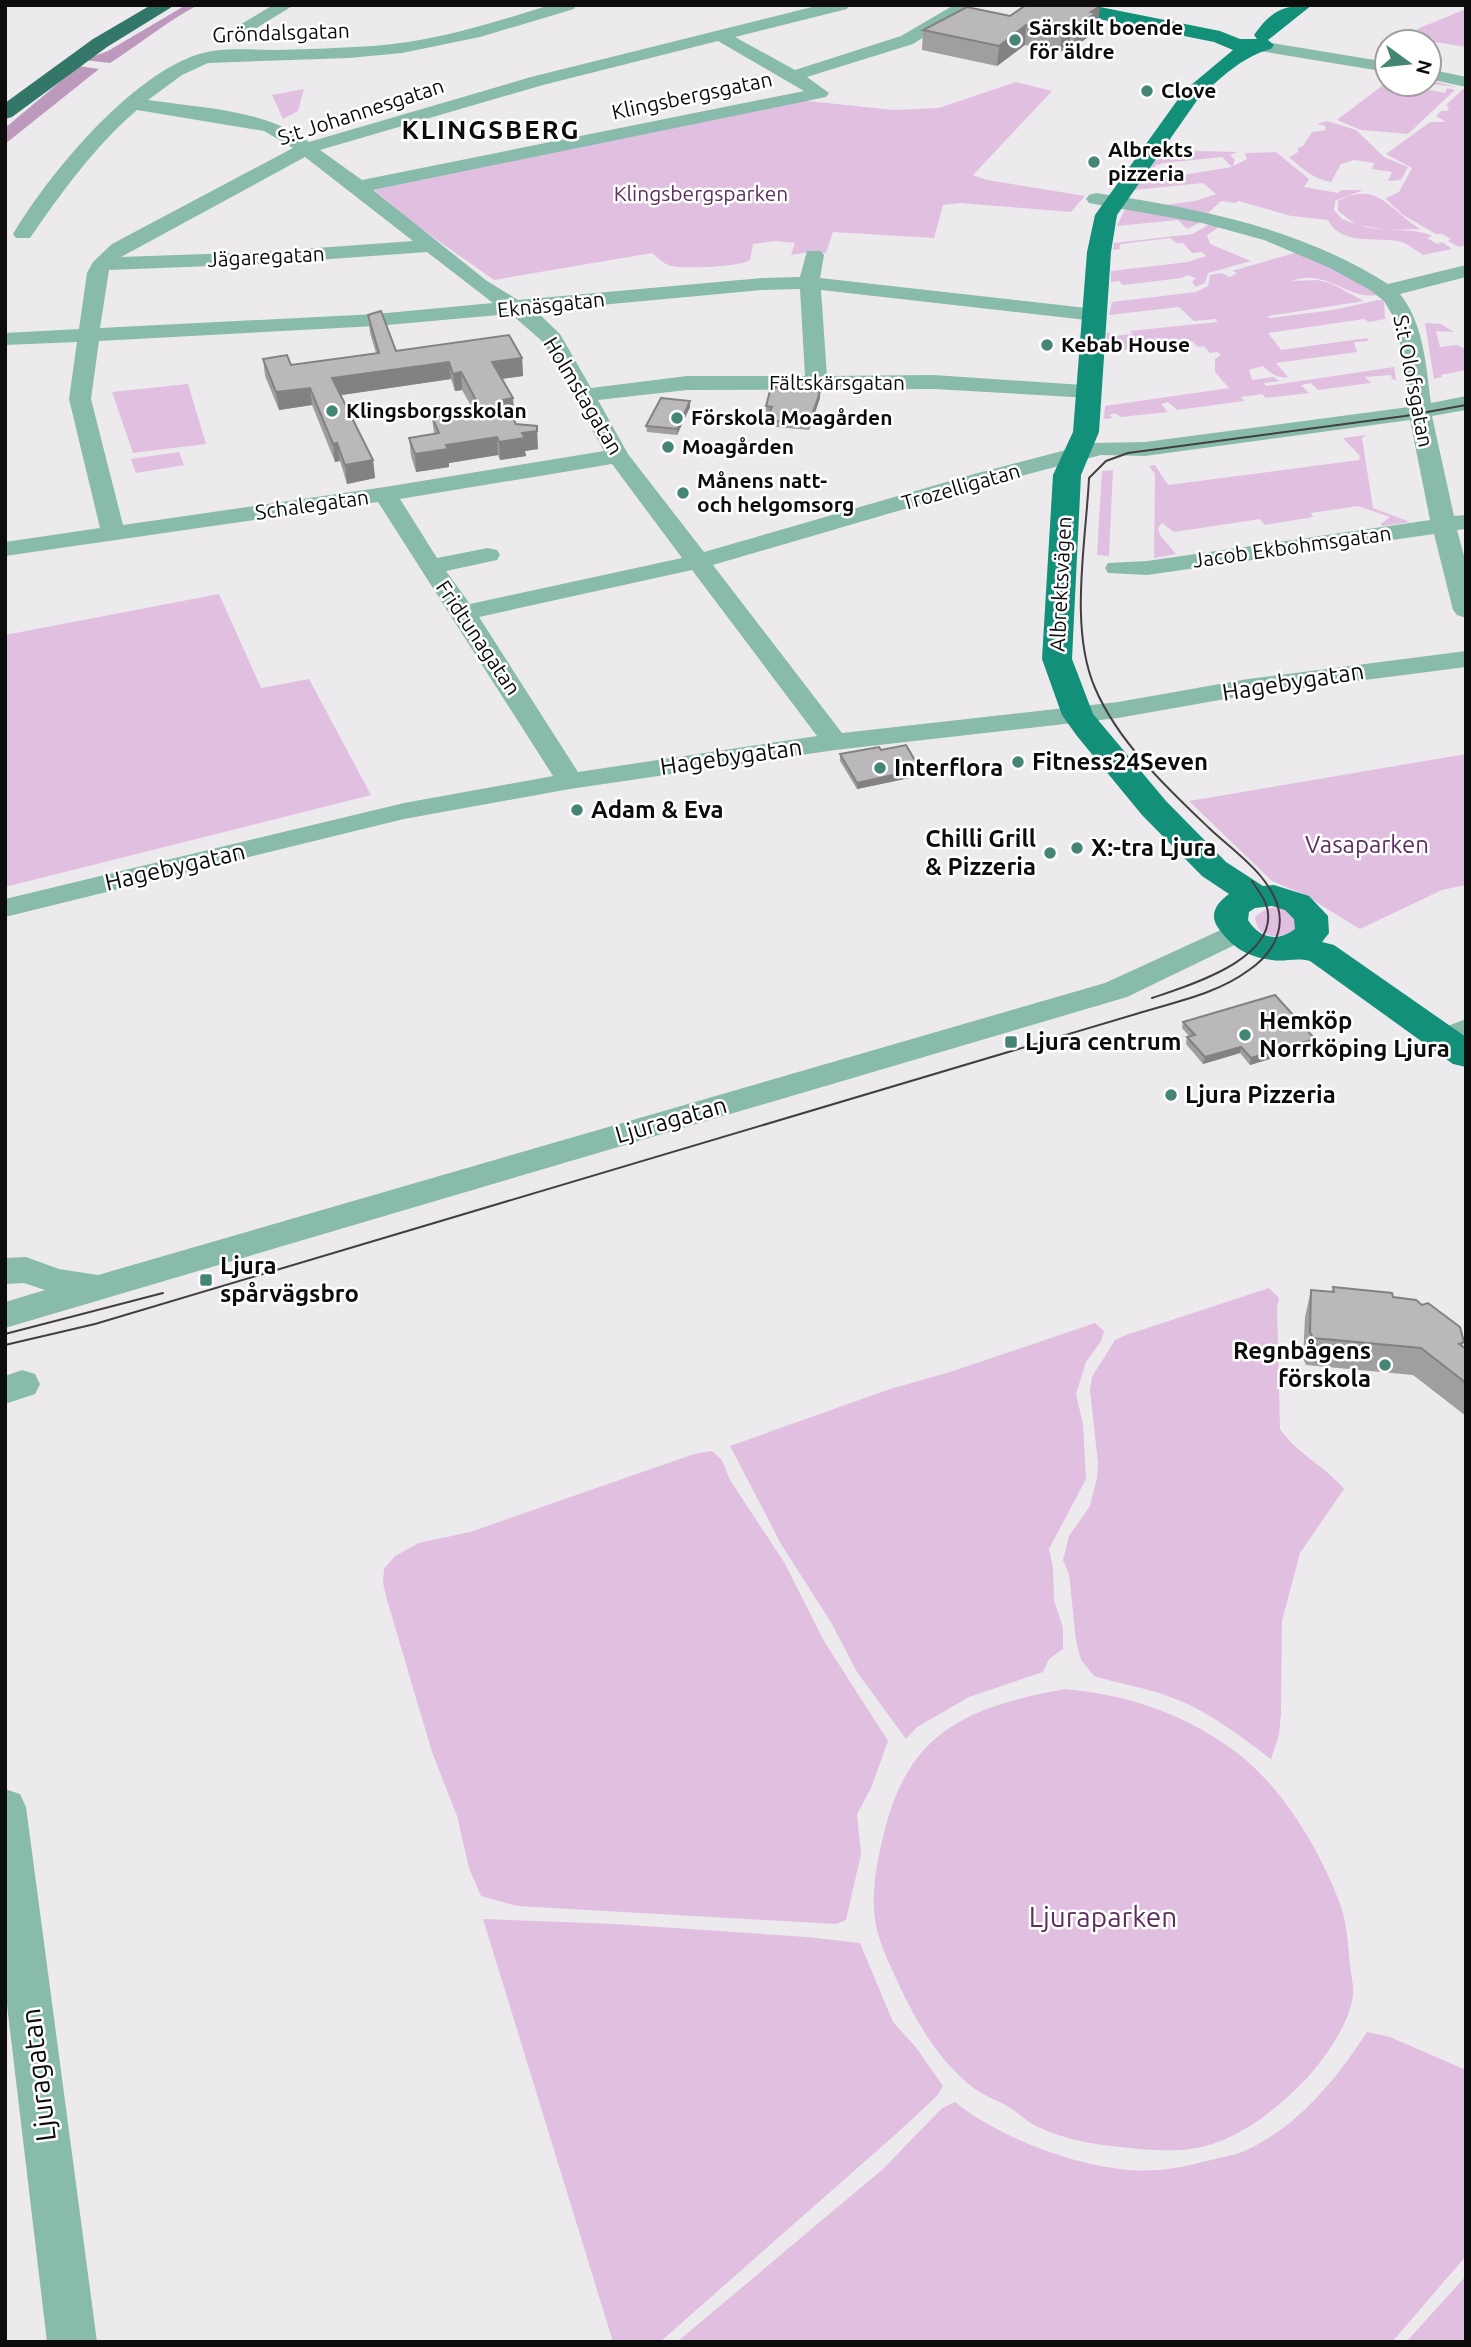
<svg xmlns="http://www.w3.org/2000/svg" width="1471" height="2347" viewBox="0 0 1471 2347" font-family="Ubuntu,sans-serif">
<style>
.green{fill:#e1bfe1}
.forest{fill:#bc99bd}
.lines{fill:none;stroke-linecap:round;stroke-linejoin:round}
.minor{fill:#89bbad;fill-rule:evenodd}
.major{fill:#129079;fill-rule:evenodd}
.highway{fill:#327768;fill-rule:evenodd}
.tram{stroke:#413f41;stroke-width:2}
.wall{fill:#a19ea1}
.shaded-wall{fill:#838183}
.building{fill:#bbb8bb;stroke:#838183;stroke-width:2}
.poi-dot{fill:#448576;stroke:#fff;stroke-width:2.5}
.labels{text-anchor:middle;stroke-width:5;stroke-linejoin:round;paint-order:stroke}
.far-poi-label{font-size:21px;font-weight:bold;fill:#0d0c0d;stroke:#fff;text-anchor:start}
.far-street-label{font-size:21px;fill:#0d0c0d;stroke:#fff}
.far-park-label{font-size:21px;fill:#5c2f5e;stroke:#fff}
.street-label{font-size:24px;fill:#0d0c0d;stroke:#fff}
.poi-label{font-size:24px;font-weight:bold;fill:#0d0c0d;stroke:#fff;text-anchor:start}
.park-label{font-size:24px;fill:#5c2f5e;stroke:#fff}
.far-district-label{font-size:26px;font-weight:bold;letter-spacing:2px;fill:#0d0c0d;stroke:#fff}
.near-park-label{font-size:28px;fill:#5c2f5e;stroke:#fff}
.near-street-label{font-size:28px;fill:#0d0c0d;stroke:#fff}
</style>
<rect width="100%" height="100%" fill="#edeaed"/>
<path class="green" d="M 1466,9 L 1466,47 L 1423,40 L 1417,29 Z
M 1429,80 L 1458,87 L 1430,84 L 1426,89 L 1445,93 L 1447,88 L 1455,90 L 1408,134 L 1361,130 L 1337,120 L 1387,82 L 1387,84 L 1429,84 Z
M 1016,82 L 1052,91 L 973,175 L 987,180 L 1085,196 L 1071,212 L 960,203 L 943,205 L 934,238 L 833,232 L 826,253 L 810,252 L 791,255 L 795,243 L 775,241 L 753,244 L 750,260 C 740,267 684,269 671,266 C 665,265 657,257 652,253 L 494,280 L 416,225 L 374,190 L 799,100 L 893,110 L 939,108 Z
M 304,89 L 298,111 L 283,119 L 272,95 Z
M 1463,89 L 1466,89 L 1466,245 L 1459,247 L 1448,241 L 1451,239 L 1442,234 L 1436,234 L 1403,215 L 1387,200 L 1386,198 L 1399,192 L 1412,168 L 1386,154 L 1430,122 L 1446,122 L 1436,116 L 1441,111 L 1447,111 L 1449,107 L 1446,105 Z
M 1327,121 L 1356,130 L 1384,157 L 1408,167 L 1401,180 L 1388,181 L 1392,172 L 1372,169 L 1374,163 L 1354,160 L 1341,164 L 1331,182 C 1315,180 1301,168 1289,157 L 1298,152 L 1298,148 L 1303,146 L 1312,132 L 1326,130 L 1325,126 L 1317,124 Z
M 1164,150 L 1237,152 L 1230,155 L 1235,160 L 1233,166 L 1247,159 L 1245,153 L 1276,152 L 1309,179 L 1304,187 L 1338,193 L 1341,190 L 1363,190 L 1335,201 L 1334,210 L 1342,219 L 1355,224 L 1338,211 L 1338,201 C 1377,180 1389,209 1420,229 L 1388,230 L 1358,225 C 1381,233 1416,227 1432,236 L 1427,238 L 1437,244 L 1442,242 L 1452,249 L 1423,255 C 1417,251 1410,246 1404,243 C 1383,235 1341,248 1328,220 L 1291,216 L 1239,201 L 1235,203 L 1221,201 L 1208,213 L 1166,205 L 1195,201 L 1216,194 L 1203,183 L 1134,190 L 1146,174 L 1176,176 L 1232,167 L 1222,157 L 1164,163 L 1156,165 L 1153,172 L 1147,171 Z
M 1126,207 L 1203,221 L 1187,229 L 1178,220 L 1117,226 Z
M 1211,223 L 1222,225 L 1207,235 L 1210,244 L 1251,261 L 1208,273 L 1205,283 L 1196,287 L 1192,282 L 1196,278 L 1187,275 L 1182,278 L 1123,285 L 1119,281 L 1111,282 L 1111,271 L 1188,262 L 1206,256 L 1202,252 L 1192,253 L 1183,243 L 1176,243 L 1170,238 L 1121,244 L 1119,246 L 1121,249 L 1113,250 L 1114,243 L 1193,234 Z
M 1301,251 L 1370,288 L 1377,295 C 1347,300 1326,268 1292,281 L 1317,280 L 1330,283 L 1364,301 L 1268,316 L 1269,318 L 1333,310 L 1378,300 L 1384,300 L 1385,319 L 1369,322 L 1364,319 L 1268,333 L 1281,350 L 1367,338 L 1368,341 L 1354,342 L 1357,352 L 1276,363 L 1288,377 C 1279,379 1269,373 1263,366 L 1249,370 L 1252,380 L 1273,377 L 1280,381 L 1264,383 L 1266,386 L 1394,367 L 1396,380 L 1392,379 L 1391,375 L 1365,377 L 1371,383 L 1318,390 L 1311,383 L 1301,385 L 1309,393 L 1266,398 L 1262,394 L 1241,397 L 1244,401 L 1177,410 L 1168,402 L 1161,404 L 1168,412 L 1121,417 L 1115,413 L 1109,415 L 1113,418 L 1104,419 L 1105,406 L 1229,388 L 1215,372 L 1215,359 L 1221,355 L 1217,352 L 1210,353 L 1204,346 L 1198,347 L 1192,341 L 1107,352 L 1107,332 L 1114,336 L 1133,334 L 1130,331 L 1217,322 L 1216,319 L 1194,321 L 1179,307 L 1109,315 L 1112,302 L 1196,292 L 1208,286 L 1210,275 L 1222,273 L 1230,277 L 1237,273 L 1232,271 Z
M 1425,323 L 1441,324 L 1454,332 L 1436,331 L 1440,347 L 1457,345 L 1466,349 L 1466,370 L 1441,375 L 1442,377 L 1434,379 Z
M 188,384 L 206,444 L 133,453 L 112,392 Z
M 1366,435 L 1362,438 L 1373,508 L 1410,522 L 1382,526 L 1381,524 L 1390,517 L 1358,506 L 1311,513 L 1313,517 L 1265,525 L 1260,519 L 1174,532 L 1162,523 L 1158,528 L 1160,535 L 1176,554 L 1154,558 L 1155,474 L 1149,466 L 1155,465 L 1168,485 L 1359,460 L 1360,456 L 1343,438 Z
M 179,452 L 184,465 L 136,473 L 131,459 Z
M 1113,470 L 1109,556 L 1097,555 L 1102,471 Z
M 219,594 L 261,688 L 309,679 L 371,795 L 5,887 L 5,635 Z
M 1466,754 L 1466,885 L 1442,890 L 1360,929 L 1303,894 L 1272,881 L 1189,801 Z
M 1269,908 L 1285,908 L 1304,929 C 1287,935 1259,945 1255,918 L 1258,914 Z
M 1269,1288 L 1279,1298 L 1277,1307 L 1280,1429 C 1296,1453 1325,1466 1344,1489 L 1300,1553 L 1282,1621 L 1281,1713 L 1279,1735 L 1271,1759 C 1240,1736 1210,1712 1173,1698 C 1148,1688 1120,1684 1094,1676 L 1081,1660 L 1076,1641 L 1069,1574 L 1063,1560 L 1069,1536 L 1090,1506 L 1097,1478 L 1098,1463 L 1090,1390 L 1092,1377 L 1115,1340 L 1126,1335 Z
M 1095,1323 L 1104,1331 L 1101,1341 L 1086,1362 L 1076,1394 L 1083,1424 L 1086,1479 L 1049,1549 L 1053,1568 L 1054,1600 L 1063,1628 L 1063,1649 L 1049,1659 L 1043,1672 L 969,1697 L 917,1727 L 906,1739 L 857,1672 L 832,1624 L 781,1544 L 730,1446 L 890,1389 L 950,1372 Z
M 712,1451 L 722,1460 L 730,1480 L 784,1562 L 824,1641 L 888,1741 L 871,1788 L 857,1814 L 861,1854 L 846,1920 L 836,1924 L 517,1906 L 481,1896 L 469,1868 L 457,1816 L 432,1752 L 408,1671 L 388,1603 L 383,1583 L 384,1569 L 395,1556 L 419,1543 L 470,1532 L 694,1454 Z
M 1065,1689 C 1126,1695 1178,1711 1229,1747 C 1278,1780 1318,1846 1339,1901 C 1347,1921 1348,1944 1350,1966 C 1351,1975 1354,1986 1353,1995 C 1350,2023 1325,2058 1307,2078 C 1282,2104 1252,2129 1218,2142 C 1190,2153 1160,2151 1130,2148 C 1098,2145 1068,2141 1038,2127 C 1027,2122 1018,2112 1007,2106 C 997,2100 984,2096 975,2089 C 942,2065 918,2025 901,1989 C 891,1967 879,1945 875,1920 C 871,1890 877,1862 884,1833 C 909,1730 968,1707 1065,1689 Z
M 483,1919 L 615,1924 L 807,1937 L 860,1943 L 893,2022 L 915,2046 L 943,2086 L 937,2096 L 896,2134 L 660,2342 L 613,2342 Z
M 1367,2032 L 1390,2037 L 1466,2070 L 1466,2256 L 1392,2342 L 677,2342 L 883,2169 L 942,2108 L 955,2102 C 1003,2141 1096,2175 1158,2170 C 1176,2169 1194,2164 1211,2160 C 1221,2157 1232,2156 1242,2152 C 1296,2129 1336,2080 1367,2032 Z
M 1466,2276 L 1466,2342 L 1406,2342 Z"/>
<path class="forest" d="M 186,5 L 198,5 C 166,22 140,44 110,63 L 84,60 L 108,51 Z
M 79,66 L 99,69 L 5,144 L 5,128 Z"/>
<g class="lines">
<path class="minor" d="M 273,5 L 294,5 L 253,30 L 241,30 L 238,26 Z
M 550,5 L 576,5 L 574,9 L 480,37 L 402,53 L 349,58 L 208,63 L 182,75 L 148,100 C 201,108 264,109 309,142 L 531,77 L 820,5 L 849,5 L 847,9 L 735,37 L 795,70 L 901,36 L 954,5 L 975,5 L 913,44 L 807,77 L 829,93 L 826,97 L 373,190 L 487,281 L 518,300 L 762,278 L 800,277 L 807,251 L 821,251 L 824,255 L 820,278 L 1095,309 L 1102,311 L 1106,315 L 1102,319 L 1095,321 L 821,290 L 827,376 L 934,375 L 1098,386 L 1101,391 L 1098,396 L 1090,398 L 934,389 L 687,390 L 598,400 L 628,454 L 704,552 L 974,474 L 1093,443 L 1145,442 L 1409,407 L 1401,348 L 1393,316 L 1384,301 L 1370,290 L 1330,268 L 1264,240 L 1202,223 L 1089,203 L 1086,199 L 1089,195 L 1096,193 C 1198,208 1300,228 1388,284 L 1466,265 L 1466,277 L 1400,294 C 1424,324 1426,366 1431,403 L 1466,396 L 1466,410 L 1432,416 L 1454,516 L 1466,515 L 1466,529 L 1457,530 L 1466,563 L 1466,618 L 1457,615 L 1453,610 L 1434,534 L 1147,575 L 1108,573 L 1105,568 L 1108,563 L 1147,561 L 1430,520 L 1410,420 L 1145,456 L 1101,455 L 990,484 L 713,565 L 842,733 L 1118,702 L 1248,679 L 1466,651 L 1466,667 L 1248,695 L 1118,718 L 835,750 L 570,789 L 404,819 L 5,917 L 5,899 L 404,803 L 553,776 L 378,502 L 5,556 L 5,542 L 100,528 L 69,399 L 77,342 L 5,345 L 5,333 L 79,329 L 87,273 L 93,262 L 112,244 L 293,148 L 264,131 L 137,110 C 94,147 62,192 30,238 L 16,238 L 13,234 C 50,173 125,82 193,56 C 219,46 250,50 277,50 C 309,49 341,48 373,46 C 434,42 492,23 550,5 ZM 718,41 L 804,91 L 362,180 L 320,150 L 543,85 ZM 305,157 L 413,241 L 262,252 L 121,257 ZM 427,252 L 493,303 L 376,314 L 100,328 L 109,270 L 262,264 ZM 800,289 L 805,376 L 687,376 L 591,388 L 560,334 L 536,311 L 762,290 ZM 511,314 L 543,342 L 604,451 L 385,487 L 123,525 L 91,399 L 99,341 L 376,326 ZM 612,464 L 682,558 L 470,604 L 446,571 L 497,560 L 500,555 L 497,550 L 488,548 L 437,558 L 400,499 ZM 692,570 L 817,736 L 578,772 L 479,617 Z
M 1260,41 L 1387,62 L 1387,72 L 1254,50 L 1251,46 Z
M 1429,69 L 1466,77 L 1466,87 L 1429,79 Z
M 1236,923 L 1247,925 L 1251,932 L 1247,939 L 1127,997 L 5,1328 L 5,1302 L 45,1290 L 24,1283 L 5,1284 L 5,1258 L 26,1257 L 59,1269 L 98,1275 L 1105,983 Z
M 1466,1019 L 1466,1041 L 1443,1049 L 1432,1046 L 1427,1039 L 1432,1032 Z
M 22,1370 L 35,1374 L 40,1384 L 35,1394 L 5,1404 L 5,1376 Z
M 5,1789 L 20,1794 L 26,1807 L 97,2342 L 47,2342 L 5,1988 Z"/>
<path class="major" d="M 1049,5 L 1090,5 L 1220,31 L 1240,39 L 1257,39 L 1254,35 C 1271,11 1283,5 1312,5 L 1268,40 L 1274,45 L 1271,49 C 1243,56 1219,79 1198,99 L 1117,215 L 1111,252 L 1099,432 L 1081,475 L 1072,659 L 1093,714 L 1166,801 L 1226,862 L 1263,886 L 1274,885 L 1309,896 L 1328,916 L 1329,933 L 1322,942 L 1334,945 L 1466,1037 L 1466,1067 L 1453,1064 L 1310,961 C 1296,957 1285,962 1272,960 C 1247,957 1230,946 1217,926 C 1209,913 1218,902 1229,894 L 1202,876 L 1142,815 L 1077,736 L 1062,715 L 1042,659 L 1053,475 L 1073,432 L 1087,252 L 1095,215 L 1184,91 L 1233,50 L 1214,42 L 1059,11 ZM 1272,906 L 1285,910 L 1294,919 L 1295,929 C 1278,942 1260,939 1248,920 L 1249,912 L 1255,908 Z"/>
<path class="highway" d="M 151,5 L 175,5 L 107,47 L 12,117 L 5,119 L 5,103 L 93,39 Z"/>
<path class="tram" d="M 1152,998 C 1187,986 1284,958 1266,904 C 1263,896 1256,888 1252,881
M 5,1334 L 163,1293
M 5,1345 L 95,1324 L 1136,1014 C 1174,1002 1217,994 1249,970 C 1270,956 1285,933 1278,907 C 1269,874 1232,850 1209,828 C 1167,788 1118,742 1095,688 C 1069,628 1086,542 1089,478 L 1106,461 L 1128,453 L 1405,416 L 1466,405"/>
</g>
<path class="wall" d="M 1010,16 L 1098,26 L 1094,28 L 1094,33 L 1074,47 L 1069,46 L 1060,52 L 1025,45 L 997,66 L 922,50 L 923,30 Z
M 368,315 L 396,351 L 522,358 L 523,376 L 501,379 L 513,398 L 514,416 L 512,416 L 516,424 L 538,449 L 525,451 L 526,456 L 500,460 L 498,455 L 449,463 L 449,467 L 416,472 L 411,456 L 409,438 L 434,434 L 432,417 L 478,418 L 462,390 L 455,391 L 451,379 L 341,395 L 373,460 L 375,478 L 347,484 L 340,461 L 335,462 L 312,405 L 279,410 L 265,376 L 263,359 L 291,365 L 376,353 L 370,333 Z
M 820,392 L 820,398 L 809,430 L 765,426 L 765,420 L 769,412 L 766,412 L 766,406 Z
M 690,401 L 690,407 L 677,435 L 647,432 L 646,426 Z
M 881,750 L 919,776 L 857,789 L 840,761 L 840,754 Z
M 1183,1022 L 1315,1039 L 1313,1046 L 1250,1065 L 1240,1053 L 1203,1064 L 1186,1044 L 1187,1037 L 1189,1036 L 1182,1028 Z
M 1333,1287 L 1393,1297 L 1464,1342 L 1462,1347 L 1466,1349 L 1466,1416 L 1413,1375 L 1306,1365 L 1303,1358 L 1305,1317 L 1311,1290 L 1332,1292 Z"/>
<path class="shaded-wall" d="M 1100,6 L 1098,26 L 1094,28 L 1094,33 L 1074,47 L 1076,27 L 1091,12 Z
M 1026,25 L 1025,45 L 997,66 L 999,46 Z
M 1071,26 L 1069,46 L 1060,52 L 1062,32 Z
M 522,358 L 523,376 L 493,380 L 492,362 Z
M 449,362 L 451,379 L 335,396 L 332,378 Z
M 461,372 L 462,390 L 455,391 L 453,374 Z
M 310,388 L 312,405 L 279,410 L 276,392 Z
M 820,392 L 820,398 L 809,430 L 809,424 Z
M 513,398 L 514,416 L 504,418 L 503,400 Z
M 690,401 L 690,407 L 677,435 L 677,429 Z
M 537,426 L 538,449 L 525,451 L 526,456 L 500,460 L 499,442 Z
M 497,437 L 498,455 L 449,463 L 449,467 L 416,472 L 415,454 L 446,445 Z
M 337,443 L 340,461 L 335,462 L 333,444 Z
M 373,460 L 375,478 L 347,484 L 345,465 Z
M 920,769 L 919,776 L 857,789 L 857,783 Z
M 1315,1039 L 1313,1046 L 1250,1065 L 1251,1058 Z
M 1241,1047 L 1240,1053 L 1203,1064 L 1205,1057 Z"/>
<path class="building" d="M 1026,5 L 1100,6 L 1091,12 L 1096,13 L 1076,27 L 1071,26 L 1062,32 L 1026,25 L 999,46 L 923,30 L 967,7 L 1010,16 Z
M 381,311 L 396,351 L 509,335 L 522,358 L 492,362 L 513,398 L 503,400 L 516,424 L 537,426 L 537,431 L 522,433 L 525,438 L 499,442 L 497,437 L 446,445 L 448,449 L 415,454 L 409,438 L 439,433 L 432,417 L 451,414 L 486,419 L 461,372 L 453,374 L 449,362 L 332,378 L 373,460 L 345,465 L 337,443 L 333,444 L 310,388 L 276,392 L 263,359 L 287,355 L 291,365 L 379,353 L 368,315 Z
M 771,387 L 820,392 L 809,424 L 765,420 L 772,407 L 766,406 Z
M 661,398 L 690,401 L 677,429 L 646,426 Z
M 906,745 L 920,769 L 857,783 L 840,754 L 879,747 L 881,750 Z
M 1275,995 L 1315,1039 L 1251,1058 L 1241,1047 L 1205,1057 L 1187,1037 L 1195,1035 L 1183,1022 Z
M 1333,1287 L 1392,1293 L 1393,1297 L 1416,1300 L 1422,1305 L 1428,1303 L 1460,1327 L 1464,1342 L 1459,1344 L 1466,1349 L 1466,1383 L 1421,1348 L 1313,1338 L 1310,1332 L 1311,1290 L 1334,1292 Z"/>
<g class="poi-dot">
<circle cx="1015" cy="40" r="7"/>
<circle cx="1147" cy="91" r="7"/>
<circle cx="1094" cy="162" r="7"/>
<circle cx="1047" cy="345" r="7"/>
<circle cx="332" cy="411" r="7"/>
<circle cx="677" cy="418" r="7"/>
<circle cx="668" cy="447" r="7"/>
<circle cx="683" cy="493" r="7"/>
<circle cx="1018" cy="762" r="7"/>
<circle cx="880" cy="768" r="7"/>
<circle cx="577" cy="810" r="7"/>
<circle cx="1077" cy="848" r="7"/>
<circle cx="1050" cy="853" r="7"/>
<circle cx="1245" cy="1035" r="7"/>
<rect x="1004" y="1035" width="14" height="14" rx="3.5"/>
<circle cx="1171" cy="1095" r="7"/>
<rect x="199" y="1273" width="14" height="14" rx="3.5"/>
<circle cx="1385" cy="1365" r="7"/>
</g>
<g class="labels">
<g class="far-poi-label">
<text x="1029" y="35">Särskilt boende<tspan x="1029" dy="24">för äldre</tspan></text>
<text x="1161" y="98">Clove</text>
<text x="1108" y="157">Albrekts<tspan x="1108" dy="24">pizzeria</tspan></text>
<text x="1061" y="352">Kebab House</text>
<text x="346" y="418">Klingsborgsskolan</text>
<text x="691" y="425">Förskola Moagården</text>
<text x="682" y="454">Moagården</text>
<text x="697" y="488">Månens natt-<tspan x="697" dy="24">och helgomsorg</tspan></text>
</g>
<g class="far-street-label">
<text transform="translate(281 33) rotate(-2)" y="7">Gröndalsgatan</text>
<text transform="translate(692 96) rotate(-12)" y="7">Klingsbergsgatan</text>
<text transform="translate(361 112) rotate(-18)" y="7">S:t Johannesgatan</text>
<text transform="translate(266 257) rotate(-3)" y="7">Jägaregatan</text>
<text transform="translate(551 305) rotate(-6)" y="7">Eknäsgatan</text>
<text transform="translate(1413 381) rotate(79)" y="7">S:t Olofsgatan</text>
<text x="837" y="390">Fältskärsgatan</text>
<text transform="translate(583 396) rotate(59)" y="7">Holmstagatan</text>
<text transform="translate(961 487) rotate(-16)" y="7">Trozelligatan</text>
<text transform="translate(312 505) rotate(-8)" y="7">Schalegatan</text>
<text transform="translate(1292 547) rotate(-8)" y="7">Jacob Ekbohmsgatan</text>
<text transform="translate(1061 584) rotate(-87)" y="7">Albrektsvägen</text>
<text transform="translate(478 638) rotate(56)" y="7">Fridtunagatan</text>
</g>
<g class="far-park-label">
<text x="701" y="201">Klingsbergsparken</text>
</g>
<g class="street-label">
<text transform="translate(1293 682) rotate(-9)" y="8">Hagebygatan</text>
<text transform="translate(731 757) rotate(-8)" y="8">Hagebygatan</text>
<text transform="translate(175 867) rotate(-13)" y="8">Hagebygatan</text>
<text transform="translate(671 1120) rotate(-16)" y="8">Ljuragatan</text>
</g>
<g class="poi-label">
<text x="1032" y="770">Fitness24Seven</text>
<text x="894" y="776">Interflora</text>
<text x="591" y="818">Adam &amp; Eva</text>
<text x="1036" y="847" text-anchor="end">Chilli Grill<tspan x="1036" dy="28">&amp; Pizzeria</tspan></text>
<text x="1091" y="856">X:-tra Ljura</text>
<text x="1259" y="1029">Hemköp<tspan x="1259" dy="28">Norrköping Ljura</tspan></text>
<text x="1025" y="1050">Ljura centrum</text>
<text x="1185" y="1103">Ljura Pizzeria</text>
<text x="220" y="1274">Ljura<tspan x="220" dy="28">spårvägsbro</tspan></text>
<text x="1371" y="1359" text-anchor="end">Regnbågens<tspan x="1371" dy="28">förskola</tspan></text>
</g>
<g class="park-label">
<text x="1367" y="853">Vasaparken</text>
</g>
<g class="far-district-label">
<text x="491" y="139">KLINGSBERG</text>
</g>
<g class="near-park-label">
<text x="1103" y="1927">Ljuraparken</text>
</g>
<g class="near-street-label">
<text transform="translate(38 2075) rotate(-97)" y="10">Ljuragatan</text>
</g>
</g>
<rect width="1471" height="2347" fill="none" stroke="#0d0c0d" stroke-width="14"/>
<g transform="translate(1408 63) rotate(105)"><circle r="33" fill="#ffffff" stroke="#9e9e9e" stroke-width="2"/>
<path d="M0-5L12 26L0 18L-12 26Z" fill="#448576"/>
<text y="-10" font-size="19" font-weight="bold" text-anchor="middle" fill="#0d0c0d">N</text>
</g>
</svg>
